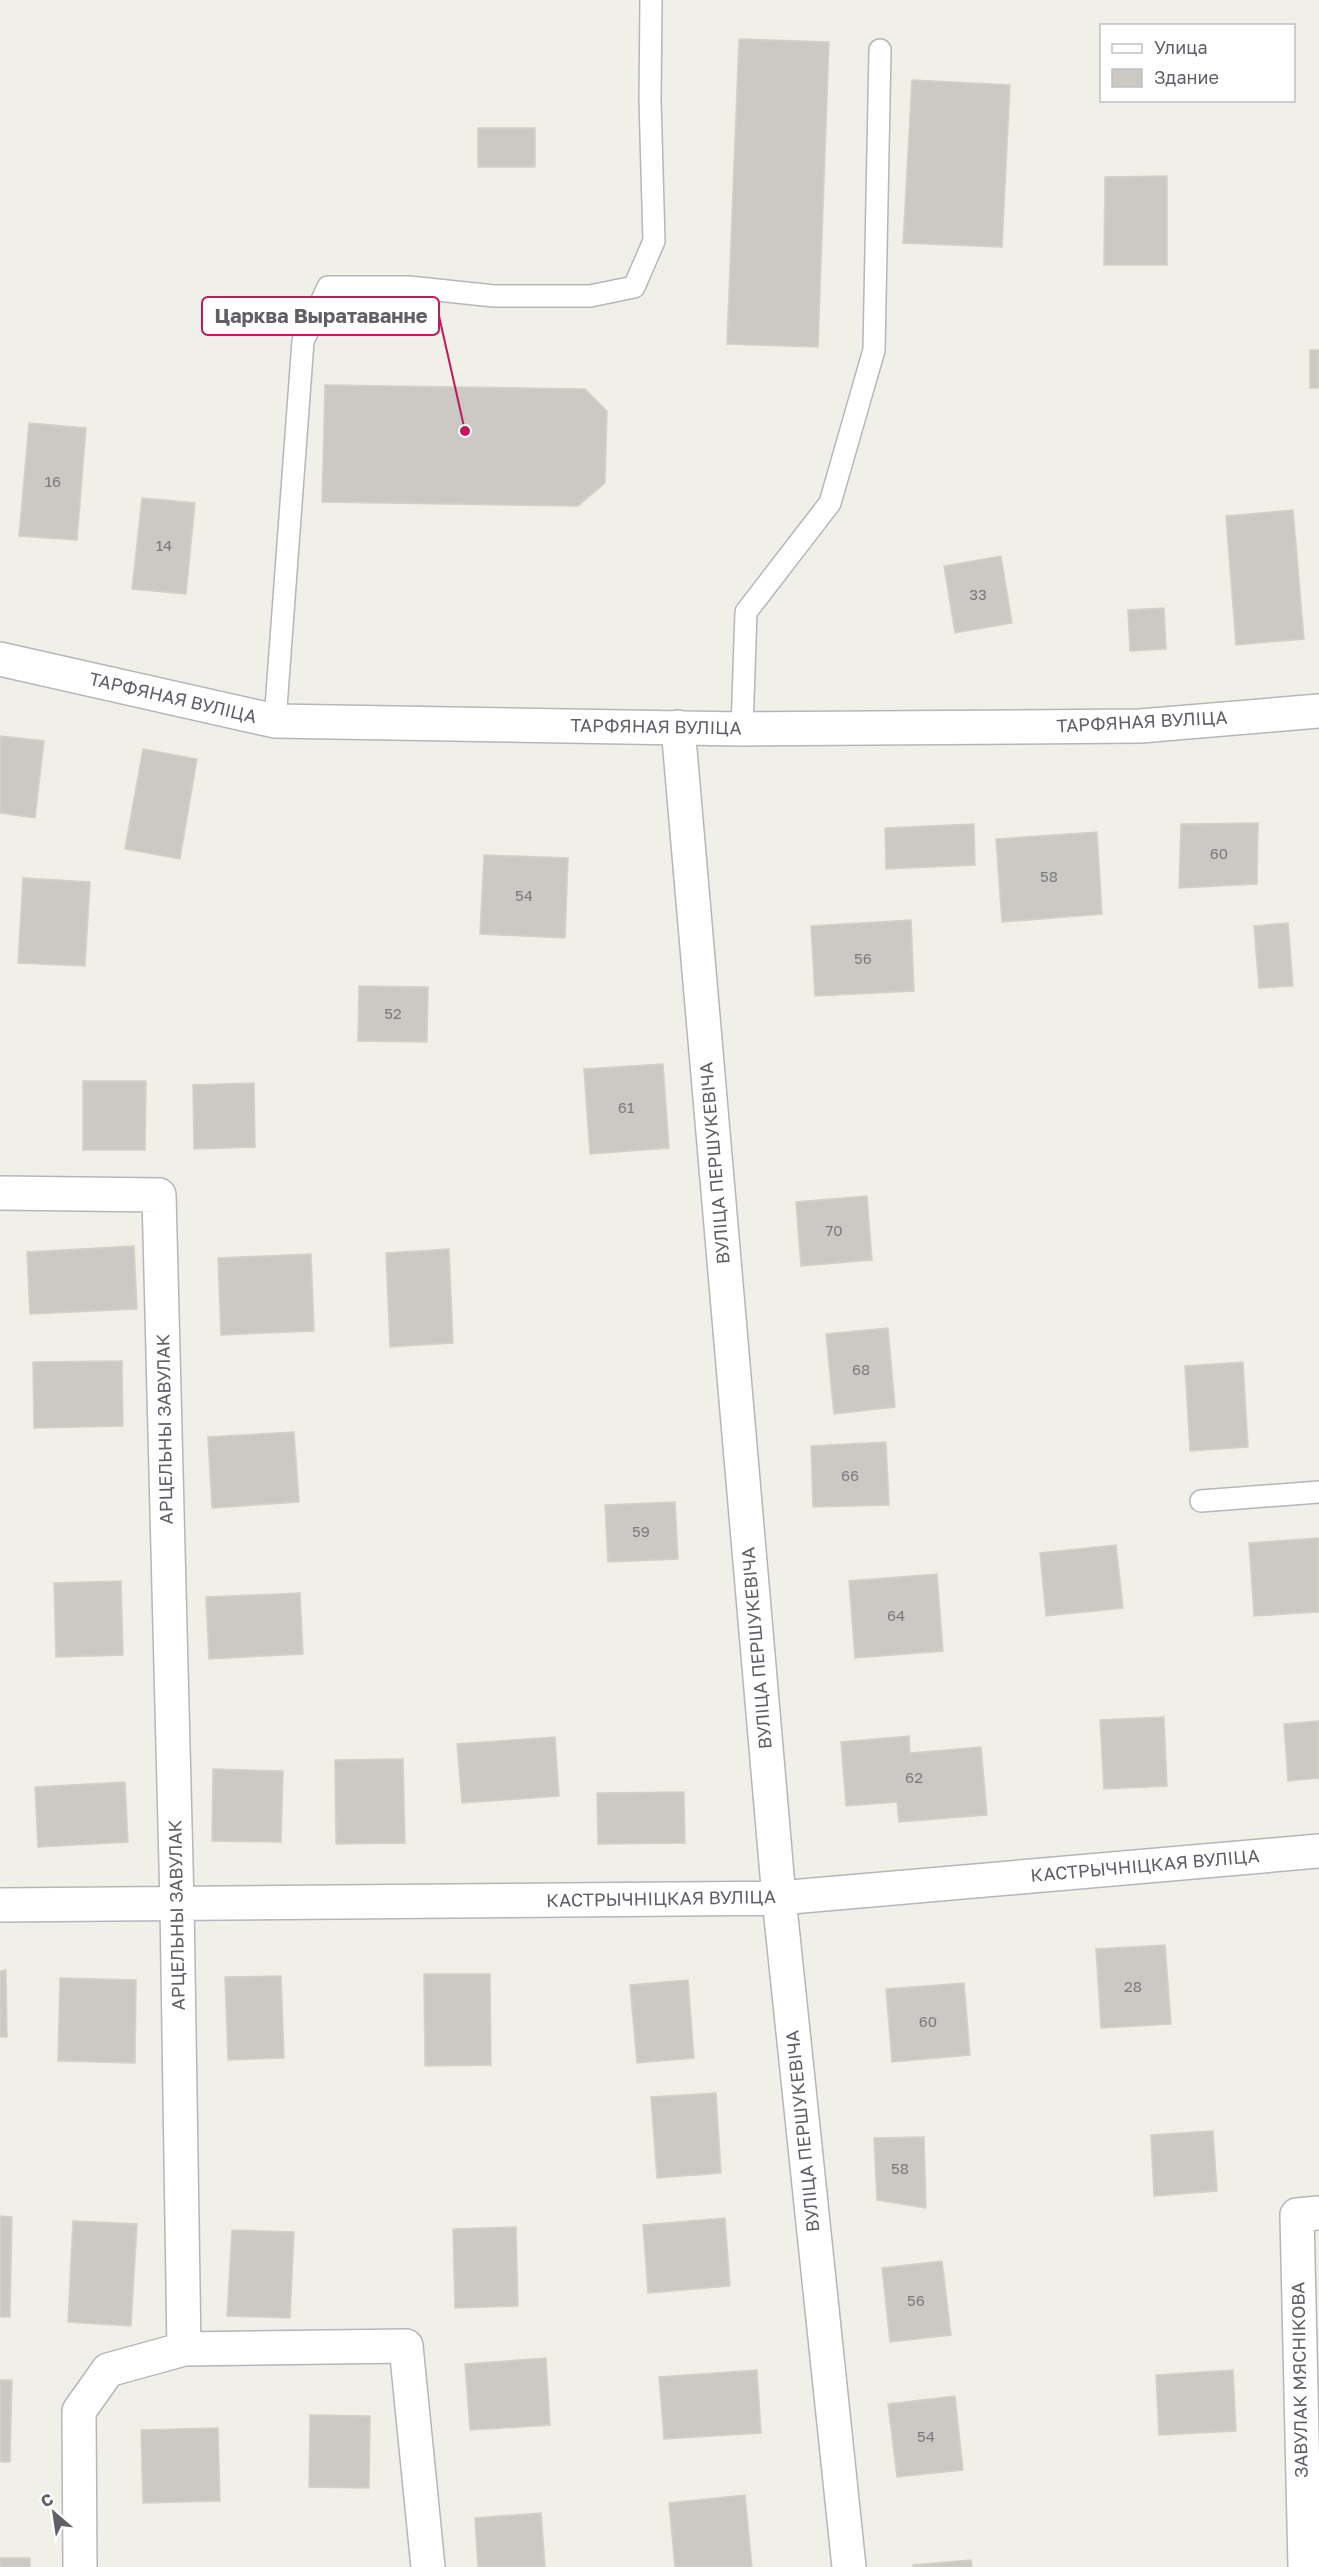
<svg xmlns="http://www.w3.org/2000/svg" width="1319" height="2567" viewBox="0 0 1319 2567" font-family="'Golos Text',sans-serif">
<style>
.building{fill:#ccc9c4;stroke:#d4d1c6;stroke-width:1.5}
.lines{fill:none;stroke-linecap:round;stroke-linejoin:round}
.lane-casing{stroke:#b5b6bb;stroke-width:24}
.street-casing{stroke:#b5b6bb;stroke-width:36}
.lane{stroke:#fff;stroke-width:21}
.street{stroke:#fff;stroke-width:33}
.labels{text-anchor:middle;stroke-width:4.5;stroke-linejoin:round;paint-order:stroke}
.number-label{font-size:15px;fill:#7a7b7e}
.street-label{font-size:18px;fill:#5f6167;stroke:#fff}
.leader{fill:none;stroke:#c2185b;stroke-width:2}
.callout-dot{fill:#c2185b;stroke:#fff;stroke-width:2}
.callout{fill:#fff;stroke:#c2185b;stroke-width:2}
.callout-label{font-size:20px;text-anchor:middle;font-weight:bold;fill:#5f6167}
</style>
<rect width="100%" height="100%" fill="#f0efe8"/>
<path class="building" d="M 739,39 L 829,42 L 818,347 L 727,344 Z
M 912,80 L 1010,85 L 1002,247 L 903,243 Z
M 478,128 L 535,128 L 535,167 L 478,167 Z
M 1167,176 L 1167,265 L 1104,265 L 1105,177 Z
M 1310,350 L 1319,350 L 1319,388 L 1310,388 Z
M 325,385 L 585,389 L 607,411 L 605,483 L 578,506 L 322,502 Z
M 29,423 L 86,428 L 77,540 L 19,536 Z
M 142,498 L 195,503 L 186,594 L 132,589 Z
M 1293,510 L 1304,639 L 1236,645 L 1226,516 Z
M 1001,556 L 1012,623 L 955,633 L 944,566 Z
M 1164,608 L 1166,649 L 1130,651 L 1128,610 Z
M 0,736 L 44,741 L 35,818 L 0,813 Z
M 143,749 L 197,759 L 180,859 L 125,849 Z
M 1258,823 L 1257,884 L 1179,888 L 1181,824 Z
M 974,824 L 975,865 L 886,869 L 885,828 Z
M 1097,832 L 1102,914 L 1002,922 L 996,839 Z
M 484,855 L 568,858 L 565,938 L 480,934 Z
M 23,878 L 90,882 L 85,966 L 18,963 Z
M 911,920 L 914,991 L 815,996 L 811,926 Z
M 1288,923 L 1293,986 L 1259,988 L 1254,926 Z
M 359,986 L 428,987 L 427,1042 L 358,1041 Z
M 663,1064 L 669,1148 L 590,1154 L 584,1069 Z
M 83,1081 L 146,1081 L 145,1150 L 83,1150 Z
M 254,1083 L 255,1147 L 194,1149 L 193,1085 Z
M 867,1196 L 872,1260 L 801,1266 L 796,1202 Z
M 134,1246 L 137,1309 L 30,1314 L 27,1252 Z
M 449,1249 L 453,1343 L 390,1347 L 386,1253 Z
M 311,1254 L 314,1331 L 221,1335 L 218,1258 Z
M 888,1328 L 895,1407 L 834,1414 L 826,1334 Z
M 122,1361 L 123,1426 L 34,1428 L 33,1362 Z
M 1243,1362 L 1248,1447 L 1190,1451 L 1185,1366 Z
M 294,1432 L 299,1502 L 212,1508 L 208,1437 Z
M 886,1442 L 889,1505 L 813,1507 L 811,1446 Z
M 675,1502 L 678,1559 L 608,1562 L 605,1505 Z
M 1319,1538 L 1319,1612 L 1254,1616 L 1249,1543 Z
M 1116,1545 L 1123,1608 L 1046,1616 L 1040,1553 Z
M 937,1574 L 943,1651 L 855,1658 L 849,1581 Z
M 121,1581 L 123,1655 L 56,1657 L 54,1583 Z
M 300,1593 L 303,1654 L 209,1659 L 206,1597 Z
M 1164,1717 L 1167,1786 L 1104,1789 L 1100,1720 Z
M 1319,1721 L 1319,1778 L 1288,1781 L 1284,1724 Z
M 909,1736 L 910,1753 L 981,1747 L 987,1815 L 899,1822 L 897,1802 L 846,1806 L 841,1742 Z
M 555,1737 L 559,1796 L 462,1803 L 457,1744 Z
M 403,1759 L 405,1843 L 336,1844 L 335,1760 Z
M 213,1769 L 283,1771 L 281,1842 L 212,1841 Z
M 125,1782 L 128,1842 L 38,1847 L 35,1787 Z
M 684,1792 L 685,1843 L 598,1844 L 597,1793 Z
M 1165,1945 L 1171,2024 L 1101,2028 L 1096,1949 Z
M 6,1970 L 7,2037 L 0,2037 L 0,1971 Z
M 424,1974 L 490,1974 L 491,2065 L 425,2066 Z
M 281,1976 L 284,2058 L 228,2060 L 225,1977 Z
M 60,1978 L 136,1980 L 135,2063 L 58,2061 Z
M 688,1980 L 694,2058 L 637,2063 L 630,1985 Z
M 964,1983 L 970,2055 L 892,2062 L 886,1989 Z
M 716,2093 L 721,2173 L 657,2178 L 651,2097 Z
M 1213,2131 L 1217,2191 L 1154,2196 L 1151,2135 Z
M 924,2137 L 926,2208 L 877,2200 L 874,2138 Z
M 0,2216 L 12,2217 L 10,2317 L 0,2317 Z
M 725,2218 L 730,2286 L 648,2293 L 643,2225 Z
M 73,2221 L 137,2224 L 131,2326 L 68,2322 Z
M 516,2227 L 518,2306 L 455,2308 L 453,2229 Z
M 232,2230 L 294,2232 L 290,2318 L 227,2316 Z
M 942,2261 L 951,2335 L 890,2342 L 882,2268 Z
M 546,2358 L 550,2425 L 470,2430 L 465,2364 Z
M 757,2370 L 761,2433 L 664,2439 L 659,2377 Z
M 1233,2370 L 1236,2431 L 1159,2435 L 1156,2375 Z
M 0,2380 L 12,2380 L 10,2462 L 0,2462 Z
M 955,2396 L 963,2470 L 897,2477 L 888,2404 Z
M 310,2415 L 370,2416 L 369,2488 L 309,2487 Z
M 218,2428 L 220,2501 L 143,2503 L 141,2430 Z
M 745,2495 L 752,2567 L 675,2567 L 669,2503 Z
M 541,2513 L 545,2567 L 478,2567 L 475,2518 Z
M 0,2558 L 30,2558 L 30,2567 L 0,2567 Z
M 971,2560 L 972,2567 L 913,2567 L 913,2565 Z"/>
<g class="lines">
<defs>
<path id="lane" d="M 275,721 L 303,341 L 328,287 L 409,287 L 494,296 L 590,296 L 634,287 L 654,241 L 650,100 L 651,0
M 742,729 L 746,612 L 830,503 L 874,350 L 880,50
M 1201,1501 L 1319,1492"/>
<path id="street" d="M 0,659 L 275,721 L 742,729 L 1140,726 L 1319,711
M 678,727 L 779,1898 L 849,2567
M 0,1193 L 159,1195 L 177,1904 L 184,2349 L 108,2370 L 79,2411 L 80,2567
M 0,1905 L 779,1898 L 1319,1851
M 184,2349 L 406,2346 L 428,2567
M 1305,2567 L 1297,2215 L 1319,2213"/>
</defs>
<use href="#lane" class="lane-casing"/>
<use href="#street" class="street-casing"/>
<use href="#lane" class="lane"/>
<use href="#street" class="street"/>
</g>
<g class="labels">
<g class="number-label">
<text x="53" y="487">16</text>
<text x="164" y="551">14</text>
<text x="978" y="600">33</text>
<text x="1219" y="859">60</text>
<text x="1049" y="882">58</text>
<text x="524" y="901">54</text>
<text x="863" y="964">56</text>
<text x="393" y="1019">52</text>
<text x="626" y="1113">61</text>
<text x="834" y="1236">70</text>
<text x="861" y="1375">68</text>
<text x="850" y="1481">66</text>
<text x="641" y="1537">59</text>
<text x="896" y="1621">64</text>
<text x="914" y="1783">62</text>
<text x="1133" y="1992">28</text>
<text x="928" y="2027">60</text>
<text x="900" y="2174">58</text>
<text x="916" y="2306">56</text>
<text x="926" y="2442">54</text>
</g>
<g class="street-label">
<text transform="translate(173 698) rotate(13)" y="6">ТАРФЯНАЯ ВУЛІЦА</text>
<text transform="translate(1142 722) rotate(-3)" y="6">ТАРФЯНАЯ ВУЛІЦА</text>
<text transform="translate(656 727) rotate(1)" y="6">ТАРФЯНАЯ ВУЛІЦА</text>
<text transform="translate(715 1163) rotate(-95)" y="6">ВУЛІЦА ПЕРШУКЕВІЧА</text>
<text transform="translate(165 1429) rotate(-91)" y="6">АРЦЕЛЬНЫ ЗАВУЛАК</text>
<text transform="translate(757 1648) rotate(-95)" y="6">ВУЛІЦА ПЕРШУКЕВІЧА</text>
<text transform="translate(1145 1866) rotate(-5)" y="6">КАСТРЫЧНІЦКАЯ ВУЛІЦА</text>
<text transform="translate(661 1899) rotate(-1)" y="6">КАСТРЫЧНІЦКАЯ ВУЛІЦА</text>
<text transform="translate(177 1915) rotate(-91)" y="6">АРЦЕЛЬНЫ ЗАВУЛАК</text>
<text transform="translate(803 2131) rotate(-96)" y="6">ВУЛІЦА ПЕРШУКЕВІЧА</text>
<text transform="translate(1300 2380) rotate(-91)" y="6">ЗАВУЛАК МЯСНІКОВА</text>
</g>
</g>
<path class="leader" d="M465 431L439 316"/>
<circle class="callout-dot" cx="465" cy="431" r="6"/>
<rect class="callout" x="202" y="297" width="237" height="38" rx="6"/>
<g class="callout-label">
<text x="321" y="323">Царква Выратаванне</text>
</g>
<rect x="1100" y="24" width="195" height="78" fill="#ffffff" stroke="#bfc0c2" stroke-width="1.5"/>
<rect x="1112" y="44" width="30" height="9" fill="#ffffff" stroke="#bfc0c2" stroke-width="1.5"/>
<text x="1154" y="54" font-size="18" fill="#5f6167">Улица</text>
<rect x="1112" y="69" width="30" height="18" fill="#ccc9c4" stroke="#bfc0c2" stroke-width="1.5"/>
<text x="1154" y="84" font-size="18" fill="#5f6167">Здание</text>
<g transform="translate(54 2513) rotate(331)" stroke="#ffffff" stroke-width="4.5" paint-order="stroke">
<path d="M0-4.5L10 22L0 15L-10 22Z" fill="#5f6167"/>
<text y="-9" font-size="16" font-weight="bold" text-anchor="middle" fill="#5f6167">С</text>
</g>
</svg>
